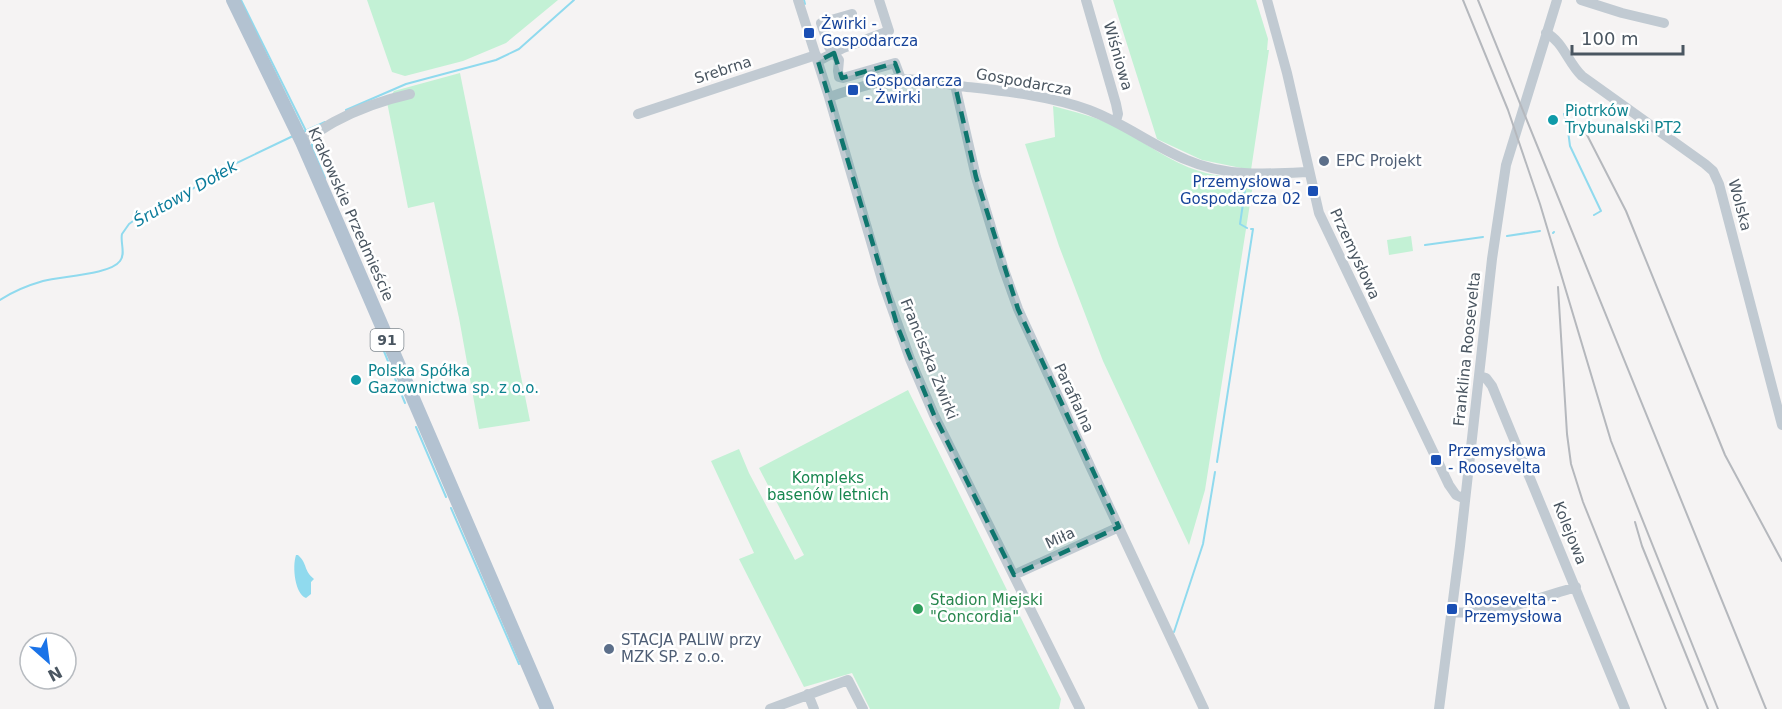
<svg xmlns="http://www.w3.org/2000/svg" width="1782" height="709" viewBox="0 0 1782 709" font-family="'DejaVu Sans',sans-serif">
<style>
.green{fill:#c3f1d5}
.water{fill:#90daee}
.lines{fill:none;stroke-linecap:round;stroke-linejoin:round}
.stream{stroke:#90daee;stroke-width:2}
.minor{stroke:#c1cad2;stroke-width:10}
.major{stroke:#b3c2d1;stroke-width:14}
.rail{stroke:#b5b8bd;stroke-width:2}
.marked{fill:#0f766e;fill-opacity:0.2;stroke:#0f766e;stroke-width:4.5;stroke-dasharray:12 8;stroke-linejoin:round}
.transit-dot{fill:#1a4fb4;stroke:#fff;stroke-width:2}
.culture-dot{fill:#0f9aa8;stroke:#fff;stroke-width:2}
.service-dot{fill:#5c6f8a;stroke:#fff;stroke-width:2}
.leisure-dot{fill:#2e9e5b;stroke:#fff;stroke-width:2}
.labels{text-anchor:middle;stroke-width:5;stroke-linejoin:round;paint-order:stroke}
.shield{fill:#fff;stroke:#808990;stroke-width:1.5}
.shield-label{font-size:14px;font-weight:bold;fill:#4a5661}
.transit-label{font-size:15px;fill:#164399;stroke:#fff;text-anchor:start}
.street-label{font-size:15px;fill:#4a5661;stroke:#fff}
.culture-label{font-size:15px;fill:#0d838f;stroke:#fff;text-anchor:start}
.service-label{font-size:15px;fill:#4e5e75;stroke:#fff;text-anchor:start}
.park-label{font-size:15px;fill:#17864f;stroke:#fff}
.leisure-label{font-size:15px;fill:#27864d;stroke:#fff;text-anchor:start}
.water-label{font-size:16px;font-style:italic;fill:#0c7c9b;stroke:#fff}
</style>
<rect width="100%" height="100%" fill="#f5f3f3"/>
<path class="green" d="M 367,0 L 558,0 L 506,43 L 463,61 L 405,76 L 392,72 Z
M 1113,0 L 1256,0 L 1268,39 L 1267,50 L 1269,50 L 1251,170 L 1202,160 L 1157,139 Z
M 460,73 L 530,421 L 479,429 L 459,318 L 434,202 L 408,208 L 387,102 L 394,91 Z
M 1053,106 C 1075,112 1098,117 1118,128 C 1145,142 1170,162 1199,171 C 1217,177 1236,177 1254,178 L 1205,490 L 1189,545 L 1103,361 L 1059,246 L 1025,144 L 1055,137 Z
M 1411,236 L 1413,251 L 1389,255 L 1387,240 Z
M 908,390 L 1061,699 L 1059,709 L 870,709 L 852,673 L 804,687 L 739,559 L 754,553 L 711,461 L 739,449 L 749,473 L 795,560 L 804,555 L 759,468 Z"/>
<path class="water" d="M 296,555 L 298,555 C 308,564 303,570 314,579 L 311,582 L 311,594 L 306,598 C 295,594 292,567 296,555 Z"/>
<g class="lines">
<path class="stream" d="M 241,0 L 306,131
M 804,0 L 805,4
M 346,110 L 406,84 L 496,60 L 519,49 L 574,0
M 1564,114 L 1567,123 L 1570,146 L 1601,211 L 1594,215
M 303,132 L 325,122
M 312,141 L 312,148 L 325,178
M 1246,183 L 1240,224 L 1247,228
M 1553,233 L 1554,232
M 1507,236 L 1540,231
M 1425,245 L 1483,237
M 0,300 C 12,292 29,285 43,281 C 60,276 110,275 120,261 C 126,254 120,242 122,234 L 129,224 L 144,213 L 180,197 L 220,171 L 293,136
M 379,339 L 405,403
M 416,427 L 446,497
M 1217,462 L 1253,229 L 1251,229
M 451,508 L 519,664
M 1174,632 L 1203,544 L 1215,472"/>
<path class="minor" d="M 798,0 L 829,97 L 883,283 L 910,359 L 934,415 L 1080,709
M 1086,0 L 1116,104 L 1118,114 L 1116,121
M 1267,0 L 1287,73 L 1319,213 L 1449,485 L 1456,495 L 1465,499
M 1581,0 L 1622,13 L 1664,23
M 852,14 L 821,23 L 829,47 L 839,60 L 838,71 L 839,77 L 843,78 L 895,63 L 901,79
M 1546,33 C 1563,41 1568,63 1582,76 L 1705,164 L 1713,171 L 1719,184 L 1782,425
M 818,61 L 843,48 L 889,31 L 879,0
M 955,85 L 976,177 L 1003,267 L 1018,309 L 1090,466 L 1204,709
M 829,97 C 852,90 877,80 900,79 C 920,79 940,83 959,86 C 1003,91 1048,95 1089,110 C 1124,123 1153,146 1187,160 C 1226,177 1267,174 1308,172
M 638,114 L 816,55
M 302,142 C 313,136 323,128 334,122 C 358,109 383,100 410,94
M 1479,376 L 1486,378 L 1492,386 L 1625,709
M 1014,575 L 1119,527
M 1451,612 C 1494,616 1535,599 1576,587
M 808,694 L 814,709
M 770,709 L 848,680 L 863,709
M 1439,709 L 1460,546 L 1492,259 L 1506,165 L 1557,0"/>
<path class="major" d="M 233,0 L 302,142 L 337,222 L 547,709"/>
<path class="rail" d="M 1463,0 L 1508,110 L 1540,204 L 1611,441 L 1718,709
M 1478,0 L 1766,709
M 1586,133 L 1626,211 L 1725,455 L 1782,561
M 1558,287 L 1567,434 L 1571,464 L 1583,502 L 1666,709
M 1635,522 L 1642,546 L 1708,709"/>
</g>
<path class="marked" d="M 834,53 L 842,78 L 895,63 L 901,79 L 955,85 L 976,177 L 1018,309 L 1119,527 L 1014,575 L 934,415 L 898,328 L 818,61 Z"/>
<g class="transit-dot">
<rect x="803" y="27" width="12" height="12" rx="3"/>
<rect x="847" y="84" width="12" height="12" rx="3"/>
<rect x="1307" y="185" width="12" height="12" rx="3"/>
<rect x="1430" y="454" width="12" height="12" rx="3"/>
<rect x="1446" y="603" width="12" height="12" rx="3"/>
</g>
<g class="culture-dot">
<circle cx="1553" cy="120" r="6"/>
<circle cx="356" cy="380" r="6"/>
</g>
<g class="service-dot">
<circle cx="1324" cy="161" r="6"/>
<circle cx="609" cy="649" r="6"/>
</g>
<circle class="leisure-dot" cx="918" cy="609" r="6"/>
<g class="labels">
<rect class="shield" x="370.5" y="329" width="33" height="22" rx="4.5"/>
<g class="shield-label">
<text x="387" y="345">91</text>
</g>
<g class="transit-label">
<text x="821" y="29">Żwirki -<tspan x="821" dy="17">Gospodarcza</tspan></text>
<text x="865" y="86">Gospodarcza<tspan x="865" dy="17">- Żwirki</tspan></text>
<text x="1301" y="187" text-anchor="end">Przemysłowa -<tspan x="1301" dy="17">Gospodarcza 02</tspan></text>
<text x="1448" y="456">Przemysłowa<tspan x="1448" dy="17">- Roosevelta</tspan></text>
<text x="1464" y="605">Roosevelta -<tspan x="1464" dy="17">Przemysłowa</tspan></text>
</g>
<g class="street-label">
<text transform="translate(1118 56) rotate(74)" y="5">Wiśniowa</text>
<text transform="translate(723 70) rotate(-18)" y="5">Srebrna</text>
<text transform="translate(1024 82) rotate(10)" y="5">Gospodarcza</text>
<text transform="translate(1740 205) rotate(75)" y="5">Wolska</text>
<text transform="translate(351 214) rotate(66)" y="5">Krakowskie Przedmieście</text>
<text transform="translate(1355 254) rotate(65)" y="5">Przemysłowa</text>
<text transform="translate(1467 349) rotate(-84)" y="5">Franklina Roosevelta</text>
<text transform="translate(929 359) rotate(68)" y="5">Franciszka Żwirki</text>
<text transform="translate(1074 398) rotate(65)" y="5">Parafialna</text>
<text transform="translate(1570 533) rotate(68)" y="5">Kolejowa</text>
<text transform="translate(1060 538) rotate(-25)" y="5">Miła</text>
</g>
<g class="culture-label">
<text x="1565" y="116">Piotrków<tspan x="1565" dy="17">Trybunalski PT2</tspan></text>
<text x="368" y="376">Polska Spółka<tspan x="368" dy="17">Gazownictwa sp. z o.o.</tspan></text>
</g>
<g class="service-label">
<text x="1336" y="166">EPC Projekt</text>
<text x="621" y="645">STACJA PALIW przy<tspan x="621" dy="17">MZK SP. z o.o.</tspan></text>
</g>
<g class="park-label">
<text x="828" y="483">Kompleks<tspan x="828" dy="17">basenów letnich</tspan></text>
</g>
<g class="leisure-label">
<text x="930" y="605">Stadion Miejski<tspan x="930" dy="17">"Concordia"</tspan></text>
</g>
<g class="water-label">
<text transform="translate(185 193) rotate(-30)" y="6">Śrutowy Dołek</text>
</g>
</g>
<g transform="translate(48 661) rotate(152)"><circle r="28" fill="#ffffff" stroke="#b7bbc0" stroke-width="1.5"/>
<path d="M0-4.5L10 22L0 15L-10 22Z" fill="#1a73e8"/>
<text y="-9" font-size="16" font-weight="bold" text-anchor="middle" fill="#4a5661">N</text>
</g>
<path d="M1572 45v9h111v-9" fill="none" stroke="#4a5661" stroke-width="3"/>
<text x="1581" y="45" font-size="18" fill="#4a5661" stroke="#ffffff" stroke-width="4.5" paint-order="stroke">100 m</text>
</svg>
